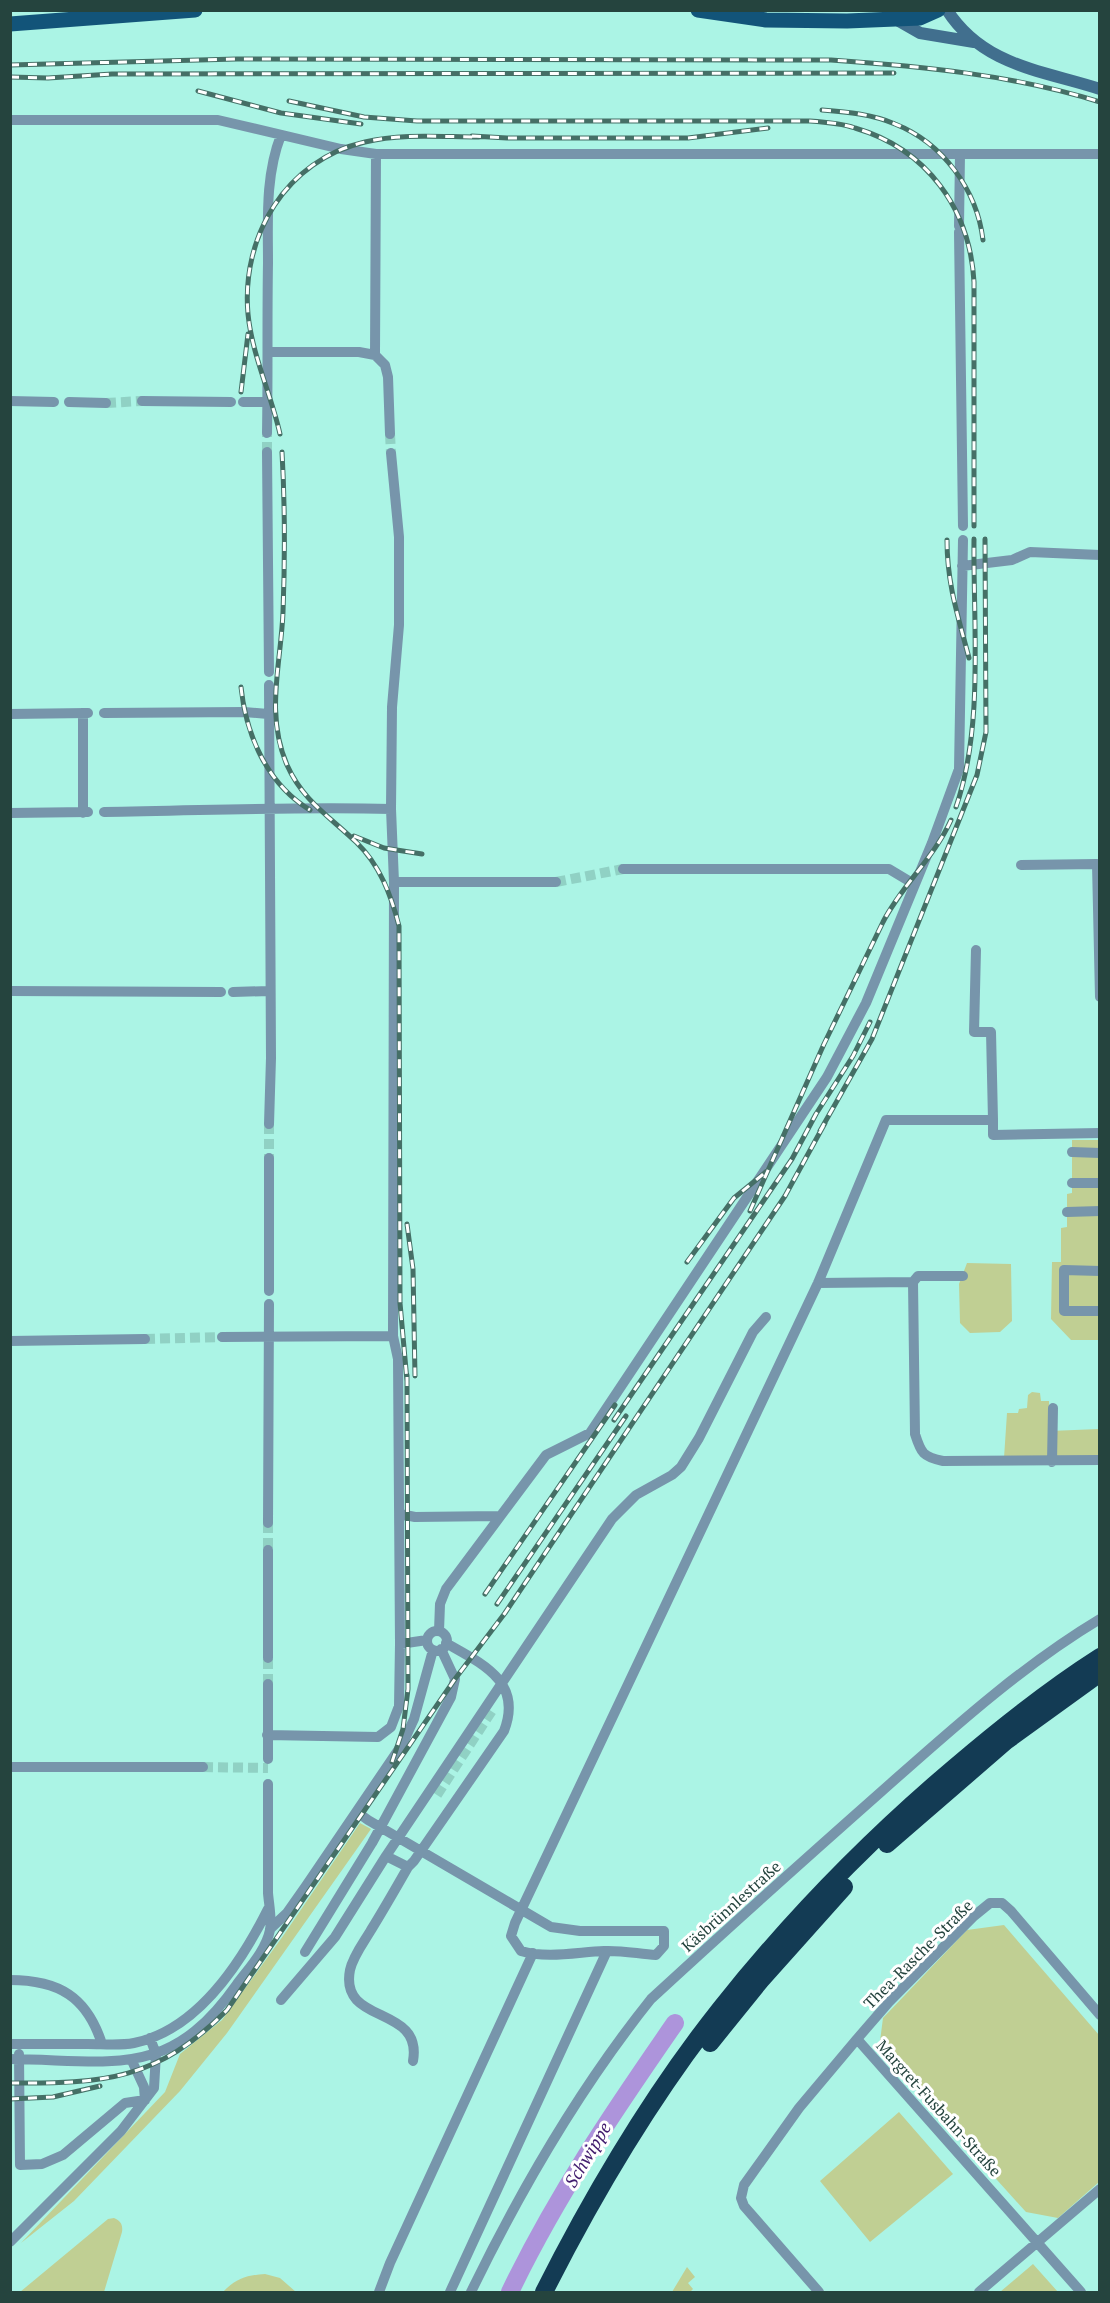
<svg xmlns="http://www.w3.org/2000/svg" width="1110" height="2303" viewBox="0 0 1110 2303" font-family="'PT Serif',serif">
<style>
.green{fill:#c0cf93}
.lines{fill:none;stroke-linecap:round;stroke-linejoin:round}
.river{stroke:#ad94db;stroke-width:18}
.minor-tunnel{stroke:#90d1c4;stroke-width:10;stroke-dasharray:10 5;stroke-linecap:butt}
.minor{stroke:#7795ab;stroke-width:10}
.secondary{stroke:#416f8e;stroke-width:12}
.primary{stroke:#125479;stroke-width:15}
.motorway{stroke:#133b54;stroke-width:18}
.rail-casing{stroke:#456f66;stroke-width:5}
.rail{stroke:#fff;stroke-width:3;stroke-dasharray:9;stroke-linecap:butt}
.labels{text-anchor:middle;stroke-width:6;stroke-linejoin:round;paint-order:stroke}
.street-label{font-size:16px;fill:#25443e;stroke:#fff}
.water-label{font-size:18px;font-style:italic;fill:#411c6e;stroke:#fff}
</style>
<rect width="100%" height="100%" fill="#abf4e5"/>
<path class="green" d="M 1072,1140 L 1099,1140 L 1099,1340 L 1071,1340 L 1051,1319 L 1052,1262 L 1061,1262 L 1061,1228 L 1067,1227 L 1067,1194 L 1072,1193 Z
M 967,1263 L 1011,1264 L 1012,1321 L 1000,1332 L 970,1333 L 960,1323 L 959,1284 Z
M 1032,1392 L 1040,1393 L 1041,1401 L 1049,1401 L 1050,1431 L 1099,1429 L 1099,1456 L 1004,1458 L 1007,1413 L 1018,1413 L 1019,1409 L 1027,1408 L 1028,1395 Z
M 360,1823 L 371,1829 L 227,2033 L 180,2091 L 74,2201 L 21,2243 L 165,2092 L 180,2054 L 222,2020 L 283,1936 Z
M 1004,1925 L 1099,2035 L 1099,2182 L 1058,2218 L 1026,2212 L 879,2049 L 883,2018 L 967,1930 Z
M 899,2112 L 953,2174 L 870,2242 L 820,2181 Z
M 114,2218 C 121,2221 123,2225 122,2232 L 104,2292 L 20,2292 L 108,2219 Z
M 1033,2264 L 1058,2292 L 1000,2292 Z
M 687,2267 L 695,2277 L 688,2283 L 693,2289 L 690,2292 L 672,2292 Z
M 265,2274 L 280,2278 L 296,2292 L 223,2292 C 235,2279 247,2275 265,2274 Z"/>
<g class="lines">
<path class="river" d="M 510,2292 C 556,2196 614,2111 675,2023"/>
<path class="minor-tunnel" d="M 106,403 L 142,401
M 390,434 L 391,453
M 267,452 L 267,433
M 556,882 L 623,869
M 269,1124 L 269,1158
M 145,1339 L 222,1337
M 268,1523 L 268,1550
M 268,1684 L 268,1658
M 203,1767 L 268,1768
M 437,1795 L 493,1709"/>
<path class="minor" d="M 10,120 L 218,120 L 341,149 L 376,154 L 1100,154
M 376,154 L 375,355 L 385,365 L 388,377 L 390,434
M 959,226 L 960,154
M 959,232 L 963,526
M 268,352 L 359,352 L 375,355
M 10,401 L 54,402
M 142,401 L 231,402
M 69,402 L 106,403
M 243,402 L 268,402
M 267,433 C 268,376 267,320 268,263 C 268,220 265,176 281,135
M 267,452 L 269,672
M 962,566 L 1012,560 L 1030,552 L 1100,555
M 269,685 L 271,1058 L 269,1124
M 104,713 L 244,712 L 268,714
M 10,714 L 88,713
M 104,812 C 199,811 295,806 391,809
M 10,813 L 88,812
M 83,813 L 83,713
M 1021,865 L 1097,864 L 1100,997
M 623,869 L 889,869 L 914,884
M 394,882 L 556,882
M 10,991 L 221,992
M 233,992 L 269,991
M 993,1120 L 993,1135 L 1100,1133
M 1072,1152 L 1100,1153
M 1072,1183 L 1100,1183
M 1067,1212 L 1100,1211
M 1100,1271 L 1064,1270 L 1064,1311 L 1100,1311
M 913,1282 L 915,1434 C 921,1453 923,1457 943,1461 L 1100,1460
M 818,1283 L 913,1282 L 918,1276 L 963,1276
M 269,1291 L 269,1158
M 222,1337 L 393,1336
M 10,1341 L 145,1339
M 1052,1462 L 1053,1408
M 400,1514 L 415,1517 L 499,1516
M 268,1523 L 269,1304
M 439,1631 L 440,1604 L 446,1589 L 546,1455 L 590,1433 L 827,1077 L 866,1003 L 932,843 L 959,769 L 963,540
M427 1641a10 10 0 1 1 20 0a10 10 0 1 1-20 0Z
M 400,1644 L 427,1640
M 268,1658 L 268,1550
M 268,1684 L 268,1759
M 267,1735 L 378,1737 L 391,1727 L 399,1706 L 400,1644 L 398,1359 L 393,1336 L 394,882 L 391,809 L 392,707 L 399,625 L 399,537 L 391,453
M 10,1767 L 203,1767
M 357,1812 L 368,1820 L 551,1927 L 580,1931 L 664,1931 L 664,1946 L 656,1955 C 639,1954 621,1950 604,1951 C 578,1952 547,1959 521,1951 L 511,1936 L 515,1923 L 818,1283 L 886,1120 L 993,1120 L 991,1032 L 974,1032 L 976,950
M 386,1856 L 408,1867 L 414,1861 L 504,1731 C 523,1682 483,1664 446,1643
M 408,1867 C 396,1888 384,1909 371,1930 C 364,1942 353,1956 350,1970 C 339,2026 423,2004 413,2061
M 270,1929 L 287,1913 L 306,1886 L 403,1743 L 414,1719 L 433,1650
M 305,1952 L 372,1843 L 451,1697 L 455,1679 L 441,1649
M 10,1980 C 59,1980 87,1997 102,2044
M 281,2000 L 335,1937 L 386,1856 L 612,1519 L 636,1495 L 672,1475 L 681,1467 L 699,1438 L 753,1332 L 766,1317
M 857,2039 L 889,2002 L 974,1916 L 990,1903 L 1002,1903 L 1011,1911 L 1100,2015
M 10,2044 C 36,2044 62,2044 88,2044 C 103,2044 119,2046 134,2043 C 198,2030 241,1963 268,1909
M 19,2054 L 20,2165 L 42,2164 L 63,2155 L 125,2103 L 145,2100 L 144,2087 L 132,2061
M 10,2059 C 113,2060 169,2081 237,1984 C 249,1968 266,1950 270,1930 C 272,1919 269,1905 268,1893 C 268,1857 268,1820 268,1784
M 10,2242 L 121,2131 L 154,2088 L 156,2054 L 150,2038
M 379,2292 L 390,2263 L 533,1953
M 450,2292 L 607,1951
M 471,2292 C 521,2189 579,2089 651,1999 C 727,1929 804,1860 882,1791 C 951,1730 1020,1667 1100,1619
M 819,2292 L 744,2206 L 741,2198 L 744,2185 L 799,2108 L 857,2039 L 1081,2292
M 979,2292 L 1100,2189"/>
<path class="secondary" d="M 947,10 C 983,66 1041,70 1100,89
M 899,21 L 920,33 L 974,42"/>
<path class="primary" d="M 698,10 L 766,20 L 847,21 L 920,18 L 938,10
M 10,24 L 195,10"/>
<path class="motorway" d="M 887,1844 L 1006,1741 L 1100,1673
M 710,2043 L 760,1981 L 844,1887
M 544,2292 C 594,2193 652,2095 721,2008 C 791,1920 870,1839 955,1767 C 1002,1727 1048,1690 1100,1657"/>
<defs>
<path id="rail" d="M 10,65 L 237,59 L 831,60 C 919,66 1015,75 1100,102
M 10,77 L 48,78 L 112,74 L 894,73
M 198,91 L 281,113 L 361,124
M 289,101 L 364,117 L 417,121 L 809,121 C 824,122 840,123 855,128 C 927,149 970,209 974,282 L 974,526
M 822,110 C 847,112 872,114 895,124 C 943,143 977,190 983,240
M 472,136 L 507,138 L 688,138 L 768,128
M 241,392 L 248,334
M 280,434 C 271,394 252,355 248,314 C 241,236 286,160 365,142 C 402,133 442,137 479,137
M 282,452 C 285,505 285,559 283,612 C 281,664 265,714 287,765 C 303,801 329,816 356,842 C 380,865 391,895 399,926 L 400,1303 L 407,1381
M 947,540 C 947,584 958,616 969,658
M 241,687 C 246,735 267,784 310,810
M 956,807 C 984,726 973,626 974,539
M 354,836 L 384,848 L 422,854
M 820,1131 L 872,1039 L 977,775 L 986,732 L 985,539
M 750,1211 L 824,1044 L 883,922 C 902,885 934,858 951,820
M 407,1224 L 413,1269 L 415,1376
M 687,1262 L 734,1198 L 767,1171
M 614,1420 L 792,1159 L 816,1114 L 853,1056 L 870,1022
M 485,1594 L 615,1405
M 497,1604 L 626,1416
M 392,1762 L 403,1729 L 408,1689 L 407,1375
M 10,2083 C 104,2084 158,2080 227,2010 L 455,1679 L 505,1613 L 785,1196 L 825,1123
M 10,2099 L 53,2097 L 100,2086"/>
</defs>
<use href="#rail" class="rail-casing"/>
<use href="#rail" class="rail"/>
</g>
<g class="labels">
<g class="street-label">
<text transform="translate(731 1906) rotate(-42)" y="6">Käsbrünnlestraße</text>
<text transform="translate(918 1954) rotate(-45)" y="6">Thea-Rasche-Straße</text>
<text transform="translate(939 2108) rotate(48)" y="6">Margret-Fusbahn-Straße</text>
</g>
<g class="water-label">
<text transform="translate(588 2155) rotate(-59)" y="6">Schwippe</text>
</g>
</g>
<rect width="1110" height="2303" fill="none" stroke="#25443e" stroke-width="24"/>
</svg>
